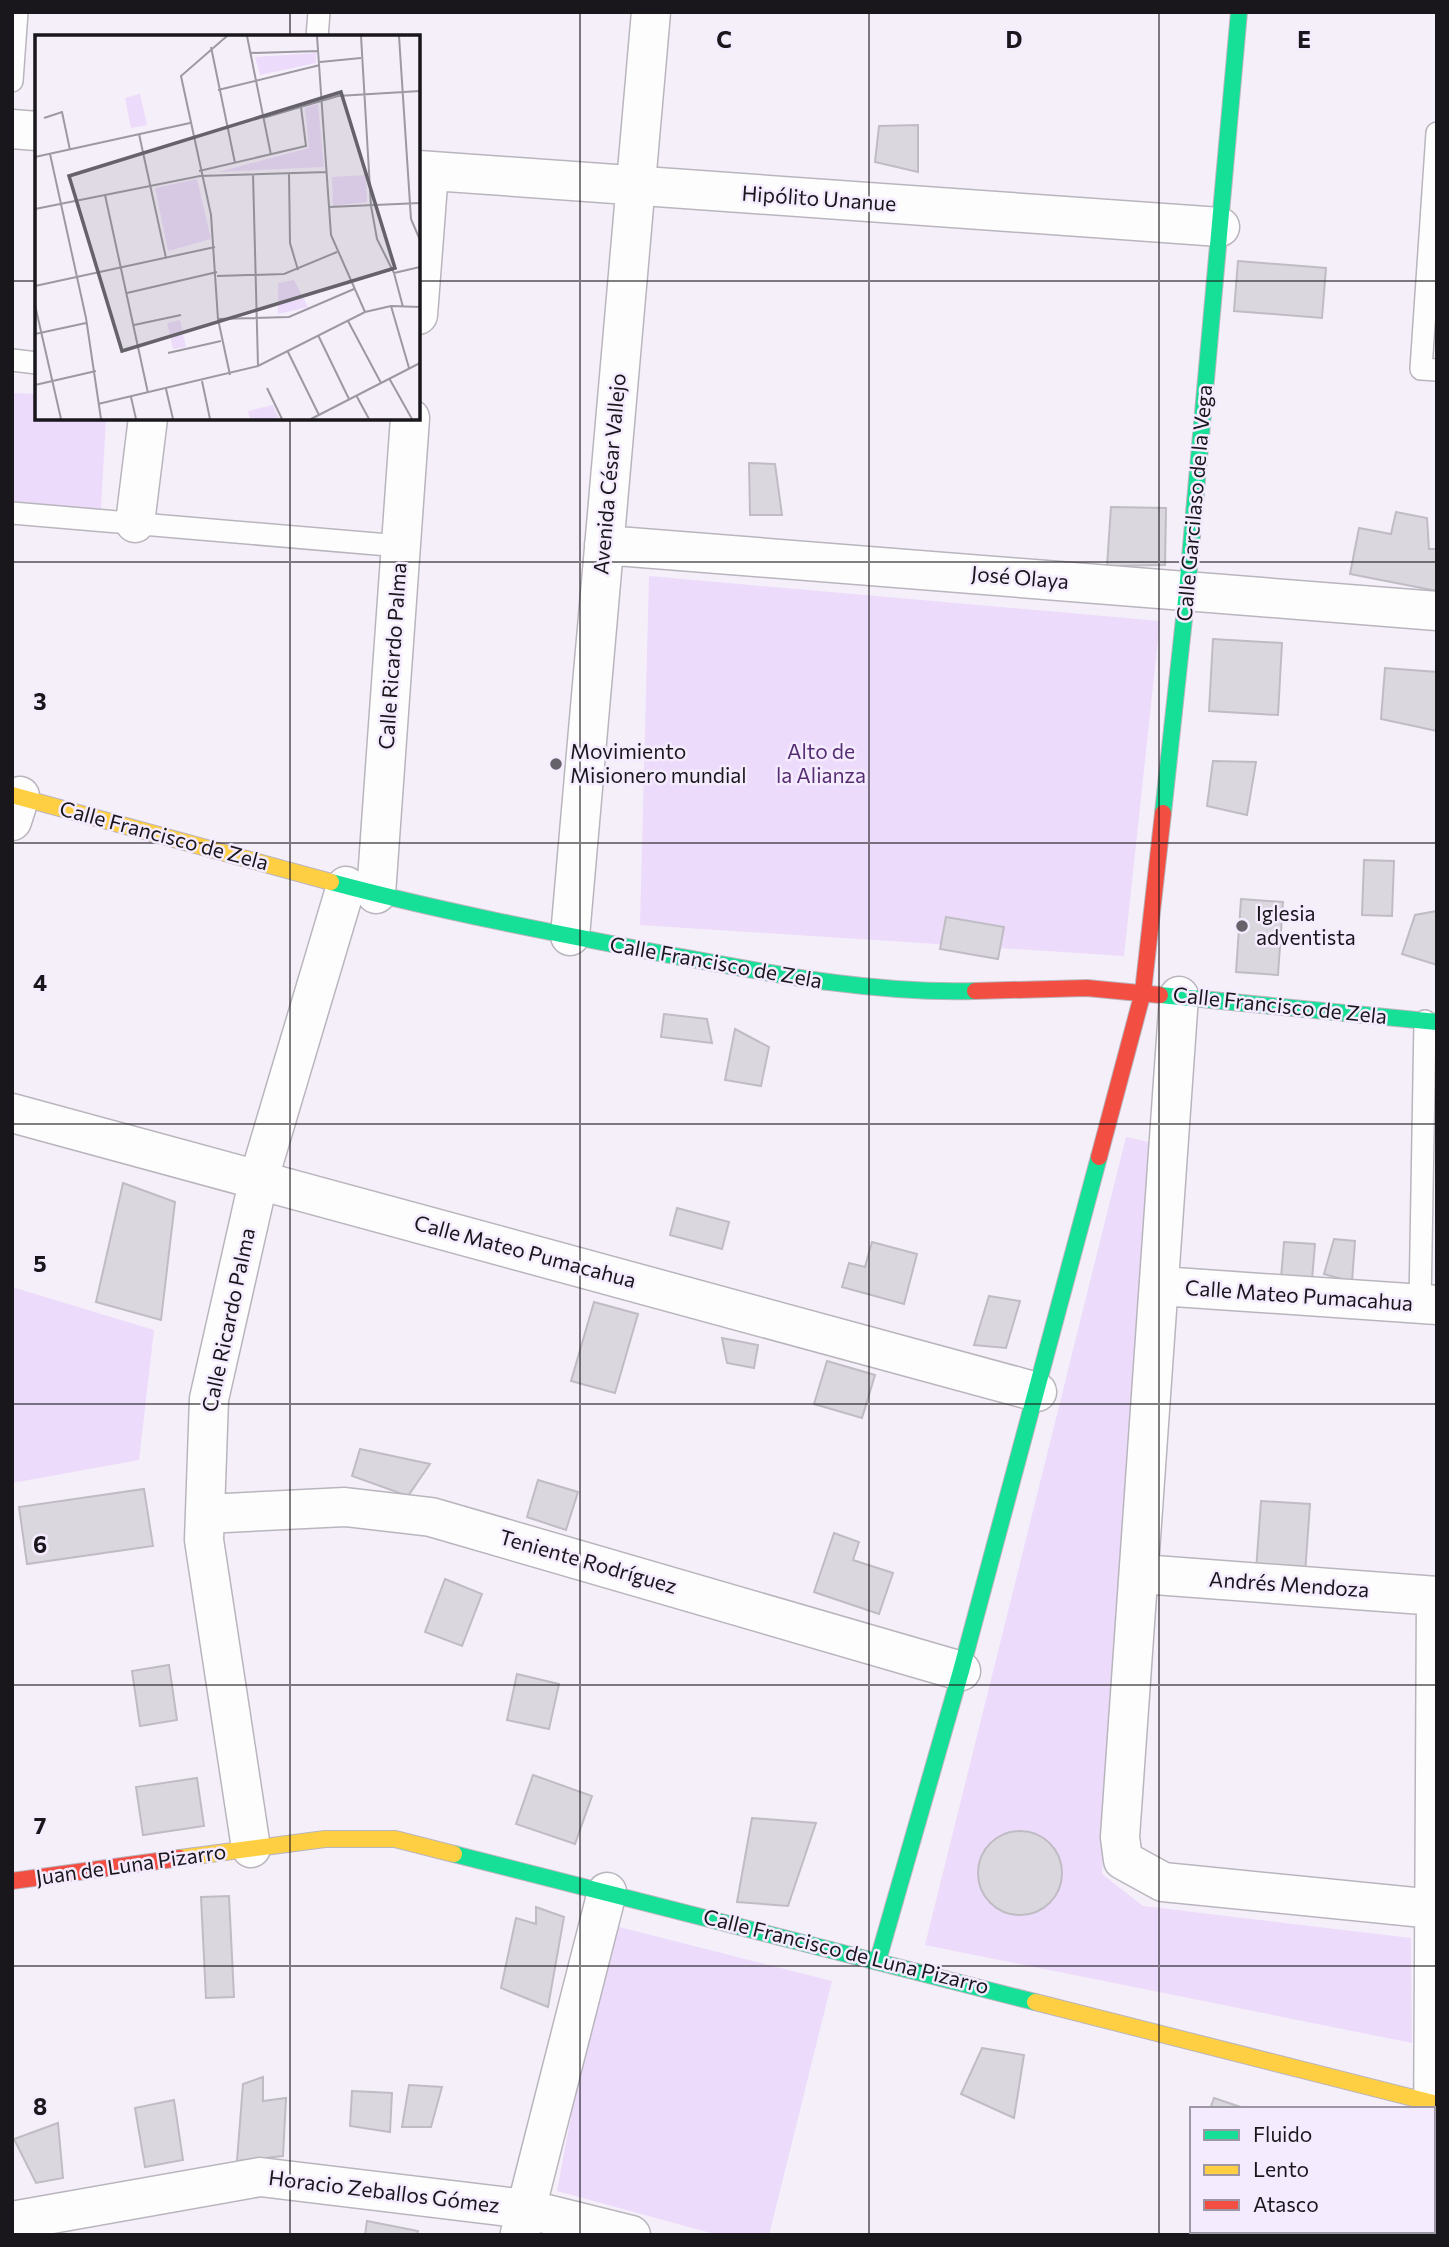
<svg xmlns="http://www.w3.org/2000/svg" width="1449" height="2247" viewBox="0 0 1449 2247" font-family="Commissioner,sans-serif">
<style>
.green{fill:#ecdbfa}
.building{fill:#dbd7df;stroke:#c0bcc4;stroke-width:2}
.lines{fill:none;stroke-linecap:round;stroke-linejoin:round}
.lane-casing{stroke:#b9b5bd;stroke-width:24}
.street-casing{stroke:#b9b5bd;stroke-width:41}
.fast-casing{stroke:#b9b5bd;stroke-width:18}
.slow-casing{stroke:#b9b5bd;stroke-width:18}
.jam-casing{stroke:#b9b5bd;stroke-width:18}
.lane{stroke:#fefdfe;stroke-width:21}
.street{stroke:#fefdfe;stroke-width:38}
.fast{stroke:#16e098;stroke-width:16}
.slow{stroke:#ffcf43;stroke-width:16}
.jam{stroke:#f24e42;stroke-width:16}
.grid{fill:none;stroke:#19161c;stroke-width:2;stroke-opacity:0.55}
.poi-dot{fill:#66626a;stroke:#f5ebfe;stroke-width:2.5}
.labels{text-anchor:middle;stroke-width:5;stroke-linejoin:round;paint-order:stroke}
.street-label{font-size:21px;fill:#19161c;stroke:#f5ebfe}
.poi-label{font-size:21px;fill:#19161c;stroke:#f5ebfe;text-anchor:start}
.park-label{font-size:21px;fill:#562e73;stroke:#f5ebfe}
.inset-road{fill:none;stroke:#9d98a1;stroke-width:2}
.view{fill:#66626a;fill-opacity:0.15;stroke:#66626a;stroke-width:3.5}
.inset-edge{fill:none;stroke:#19161c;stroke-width:3.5}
.grid-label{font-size:23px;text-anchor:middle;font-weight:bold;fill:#19161c;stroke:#f5ebfe;stroke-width:5;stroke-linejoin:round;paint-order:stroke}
</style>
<rect width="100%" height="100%" fill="#f5effa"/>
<path class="green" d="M 12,393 L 37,394 L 37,418 L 106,418 L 101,509 L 12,503 Z
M 649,576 L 1160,621 L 1124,956 L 640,925 Z
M 1126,1137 L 1149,1142 L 1102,1874 L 1143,1906 L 1411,1938 L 1412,2043 L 925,1945 Z
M 12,1287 L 154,1330 L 139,1460 L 12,1483 Z
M 607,1924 L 832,1981 L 769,2235 L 718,2235 L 557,2191 Z"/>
<path class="building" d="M 918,125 L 918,172 L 875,162 L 879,126 Z
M 1238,261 L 1326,268 L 1322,318 L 1234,311 Z
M 749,463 L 775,464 L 782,515 L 750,515 Z
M 1111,507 L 1166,508 L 1165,565 L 1107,566 Z
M 1396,512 L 1427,518 L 1429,549 L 1437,549 L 1437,591 L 1350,574 L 1359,528 L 1391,534 Z
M 1213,639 L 1282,643 L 1278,715 L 1209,711 Z
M 1385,668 L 1437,672 L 1437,731 L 1381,719 Z
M 1213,761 L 1256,762 L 1247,815 L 1207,806 Z
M 1364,860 L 1394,861 L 1392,916 L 1362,915 Z
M 1241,899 L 1283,902 L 1278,975 L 1236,972 Z
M 1437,911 L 1437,965 L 1402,954 L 1415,915 Z
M 946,917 L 1004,927 L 998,959 L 940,949 Z
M 664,1014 L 707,1019 L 712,1043 L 661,1037 Z
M 735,1029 L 769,1047 L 761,1086 L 725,1080 Z
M 123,1183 L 175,1202 L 161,1320 L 96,1302 Z
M 677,1208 L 729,1222 L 722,1249 L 670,1235 Z
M 1334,1239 L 1355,1241 L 1352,1282 L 1324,1274 Z
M 872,1242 L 917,1254 L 904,1304 L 842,1287 L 849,1263 L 865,1267 Z
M 1284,1242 L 1315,1244 L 1311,1292 L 1280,1290 Z
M 989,1296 L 1020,1301 L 1006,1348 L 974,1345 Z
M 594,1302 L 638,1314 L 615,1393 L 571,1381 Z
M 722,1338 L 758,1345 L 754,1368 L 727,1363 Z
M 827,1361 L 875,1375 L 862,1418 L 814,1404 Z
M 360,1449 L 430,1464 L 408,1496 L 352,1476 Z
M 538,1480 L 578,1492 L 566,1530 L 527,1517 Z
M 144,1489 L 153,1546 L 27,1564 L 19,1507 Z
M 1261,1501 L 1310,1504 L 1305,1574 L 1256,1571 Z
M 834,1533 L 859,1542 L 853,1560 L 893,1573 L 879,1614 L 814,1592 Z
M 445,1579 L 482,1594 L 462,1646 L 425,1632 Z
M 169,1665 L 177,1720 L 140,1726 L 132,1671 Z
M 517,1674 L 559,1684 L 549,1729 L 507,1720 Z
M 533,1775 L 592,1796 L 575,1844 L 516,1824 Z
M 197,1778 L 204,1826 L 143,1835 L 136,1787 Z
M 752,1818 L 816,1823 L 788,1906 L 737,1902 Z
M978 1873a42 42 0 1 1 84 0a42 42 0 1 1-84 0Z
M 229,1896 L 234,1997 L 206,1998 L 201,1897 Z
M 536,1907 L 564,1917 L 548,2007 L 501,1988 L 516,1918 L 536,1924 Z
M 982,2048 L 1024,2055 L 1014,2118 L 961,2094 Z
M 263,2077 L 263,2101 L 286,2098 L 283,2156 L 237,2161 L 243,2084 Z
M 409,2085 L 442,2087 L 431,2127 L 402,2127 Z
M 352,2091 L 392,2093 L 390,2132 L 350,2126 Z
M 1214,2098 L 1241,2107 L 1240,2109 L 1210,2109 Z
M 174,2100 L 183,2160 L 145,2167 L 135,2108 Z
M 58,2123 L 63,2178 L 36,2183 L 14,2139 Z
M 367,2221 L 418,2231 L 417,2235 L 365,2235 Z"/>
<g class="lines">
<defs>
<path id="lane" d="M 317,37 L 319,12
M 12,81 L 17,12
M 1437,133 L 1421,369 L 1437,370
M 12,360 L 37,363
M 12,513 L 400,546
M 1420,1304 L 1425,1021"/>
<path id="street" d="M 12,129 L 37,131
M 418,170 L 1220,227
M 418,315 L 429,171
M 135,523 L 148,418
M 604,545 L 1437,611
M 12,821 L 20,796
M 376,894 L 410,418
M 570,936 L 651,12
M 1179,996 L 1120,1837 L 1123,1860 L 1163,1882 L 1434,1909
M 12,1113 L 1037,1392
M 1160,1286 L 1437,1305
M 205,1514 L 345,1507 L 431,1517 L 961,1671
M 1141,1574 L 1437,1596
M 251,1848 L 204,1540 L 209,1399 L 259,1178 L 346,886
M 1433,2145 L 1436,1596
M 12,2221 L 260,2177 L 526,2209 L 631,2235
M 520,2233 L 607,1892
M 1427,2235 L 1427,2231"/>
<path id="fast" d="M 1163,813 L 1187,591 L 1239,12
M 331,882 C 439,911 549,932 659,953 C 764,972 868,994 975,991
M 1160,995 L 1437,1022
M 454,1854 L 1035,2002
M 878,1960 L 961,1671 L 1099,1157"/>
<path id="slow" d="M 12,795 L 331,882
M 180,1858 L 325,1839 L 395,1839 L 454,1854
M 1035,2002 L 1437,2104"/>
<path id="jam" d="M 975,991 L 1087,988 L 1160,995
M 1099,1157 L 1143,992 L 1163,813
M 12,1881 L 180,1858"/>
</defs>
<use href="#lane" class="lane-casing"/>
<use href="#street" class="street-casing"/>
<use href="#fast" class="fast-casing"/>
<use href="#slow" class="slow-casing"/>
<use href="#jam" class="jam-casing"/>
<use href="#lane" class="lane"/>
<use href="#street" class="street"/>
<use href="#fast" class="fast"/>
<use href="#slow" class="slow"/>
<use href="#jam" class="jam"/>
</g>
<path class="grid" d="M 290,12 L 290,37M 580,12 L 580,2235M 869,12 L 869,2235M 1159,12 L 1159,2235M 12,281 L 37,281M 418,281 L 1437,281M 290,418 L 290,2235M 12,562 L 1437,562M 12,843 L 1437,843M 12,1124 L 1437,1124M 12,1404 L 1437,1404M 12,1685 L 1437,1685M 12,1966 L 1437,1966"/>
<g class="poi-dot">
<circle cx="556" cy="764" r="7"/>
<circle cx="1242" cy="926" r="7"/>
</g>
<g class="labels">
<g class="street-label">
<text transform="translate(819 199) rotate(4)" y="7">Hipólito Unanue</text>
<text transform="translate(610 474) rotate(-85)" y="7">Avenida César Vallejo</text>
<text transform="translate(1195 503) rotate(-85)" y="7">Calle Garcilaso de la Vega</text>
<text transform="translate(1020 578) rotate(5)" y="7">José Olaya</text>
<text transform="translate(393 656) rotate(-86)" y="7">Calle Ricardo Palma</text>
<text transform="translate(164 836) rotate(15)" y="7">Calle Francisco de Zela</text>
<text transform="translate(716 963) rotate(10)" y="7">Calle Francisco de Zela</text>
<text transform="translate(1280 1006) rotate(6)" y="7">Calle Francisco de Zela</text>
<text transform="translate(525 1252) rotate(15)" y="7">Calle Mateo Pumacahua</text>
<text transform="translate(1299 1296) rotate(4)" y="7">Calle Mateo Pumacahua</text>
<text transform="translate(229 1320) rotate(-78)" y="7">Calle Ricardo Palma</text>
<text transform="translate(588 1562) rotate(16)" y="7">Teniente Rodríguez</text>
<text transform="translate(1289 1585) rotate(4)" y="7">Andrés Mendoza</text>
<text transform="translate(131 1865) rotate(-8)" y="7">Juan de Luna Pizarro</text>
<text transform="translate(846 1952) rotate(14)" y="7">Calle Francisco de Luna Pizarro</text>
<text transform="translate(384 2192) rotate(7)" y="7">Horacio Zeballos Gómez</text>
</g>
<g class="poi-label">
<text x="570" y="759">Movimiento<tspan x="570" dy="24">Misionero mundial</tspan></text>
<text x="1256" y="921">Iglesia<tspan x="1256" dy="24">adventista</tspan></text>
</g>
<g class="park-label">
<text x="821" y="759">Alto de<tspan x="821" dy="24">la Alianza</tspan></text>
</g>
</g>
<g transform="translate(35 35)">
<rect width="385" height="385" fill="#f5effa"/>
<path d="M 281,18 L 281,28 L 225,40 L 220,22 ZM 105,59 L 112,90 L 96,93 L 90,63 ZM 283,69 L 289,132 L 183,137 L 274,113 L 270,73 ZM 331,140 L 332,167 L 298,171 L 297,142 ZM 162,144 L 176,204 L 133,216 L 120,153 ZM 259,245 L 273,272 L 243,279 L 243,248 ZM 145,285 L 151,312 L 138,314 L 132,288 ZM 238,370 L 244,384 L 215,384 L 213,376 Z" fill="#ecdbfa"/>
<path class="inset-road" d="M 192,1 L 146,41 L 176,180 L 183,284 L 195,340M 212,1 L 236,120M 282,1 L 296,200 L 330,277M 326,1 L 336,171 L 342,204 L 359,238 L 368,272M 364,1 L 376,184 L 385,205M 176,12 L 200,128M 215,18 L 284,16M 285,27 L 326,23M 183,55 L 285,30M 9,83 L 27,77 L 35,115M 228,83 L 303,61 L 385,56M 104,99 L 131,223M 15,119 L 51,283 L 66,384M 0,122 L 155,88M 164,136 L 271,111 L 266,72M 254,138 L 255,208 L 263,235M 218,139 L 223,331M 70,160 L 113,358M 294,172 L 385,168M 0,174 L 165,141 L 292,137M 359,238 L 385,232M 182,241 L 249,239 L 302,217M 0,251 L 180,212M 92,258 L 182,237M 0,270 L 26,384M 356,271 L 374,333M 183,284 L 254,282 L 319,254M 313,286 L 346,348M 99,290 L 146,280M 0,299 L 51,288M 283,300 L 314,364M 253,317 L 284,380M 133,318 L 186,306M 354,343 L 377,384M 167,346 L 175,384M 0,350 L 61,336M 232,353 L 247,384M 131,354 L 138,384M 321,360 L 334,384M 96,362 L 101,384M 63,369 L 223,331 L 330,277 L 356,271 L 385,272M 276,384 L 385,328"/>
<path class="view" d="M 306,57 L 360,233 L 87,316 L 34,141 Z"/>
<rect width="385" height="385" class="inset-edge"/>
</g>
<g class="grid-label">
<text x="724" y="48">C</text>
<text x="1014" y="48">D</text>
<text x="1304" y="48">E</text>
<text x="40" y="710">3</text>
<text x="40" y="991">4</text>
<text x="40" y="1272">5</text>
<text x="40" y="1553">6</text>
<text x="40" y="1834">7</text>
<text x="40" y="2115">8</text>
</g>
<rect width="1449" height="2247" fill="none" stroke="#19161c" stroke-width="28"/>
<rect x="1190" y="2107" width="245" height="126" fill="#f5ebfe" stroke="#9d96a4" stroke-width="2"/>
<rect x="1204" y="2130" width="35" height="10" fill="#16e098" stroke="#9d96a4" stroke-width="2"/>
<text x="1253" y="2142" font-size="21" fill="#19161c">Fluido</text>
<rect x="1204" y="2165" width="35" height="10" fill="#ffcf43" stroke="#9d96a4" stroke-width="2"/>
<text x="1253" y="2177" font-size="21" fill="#19161c">Lento</text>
<rect x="1204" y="2200" width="35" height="10" fill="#f24e42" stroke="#9d96a4" stroke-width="2"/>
<text x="1253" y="2212" font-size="21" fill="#19161c">Atasco</text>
</svg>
